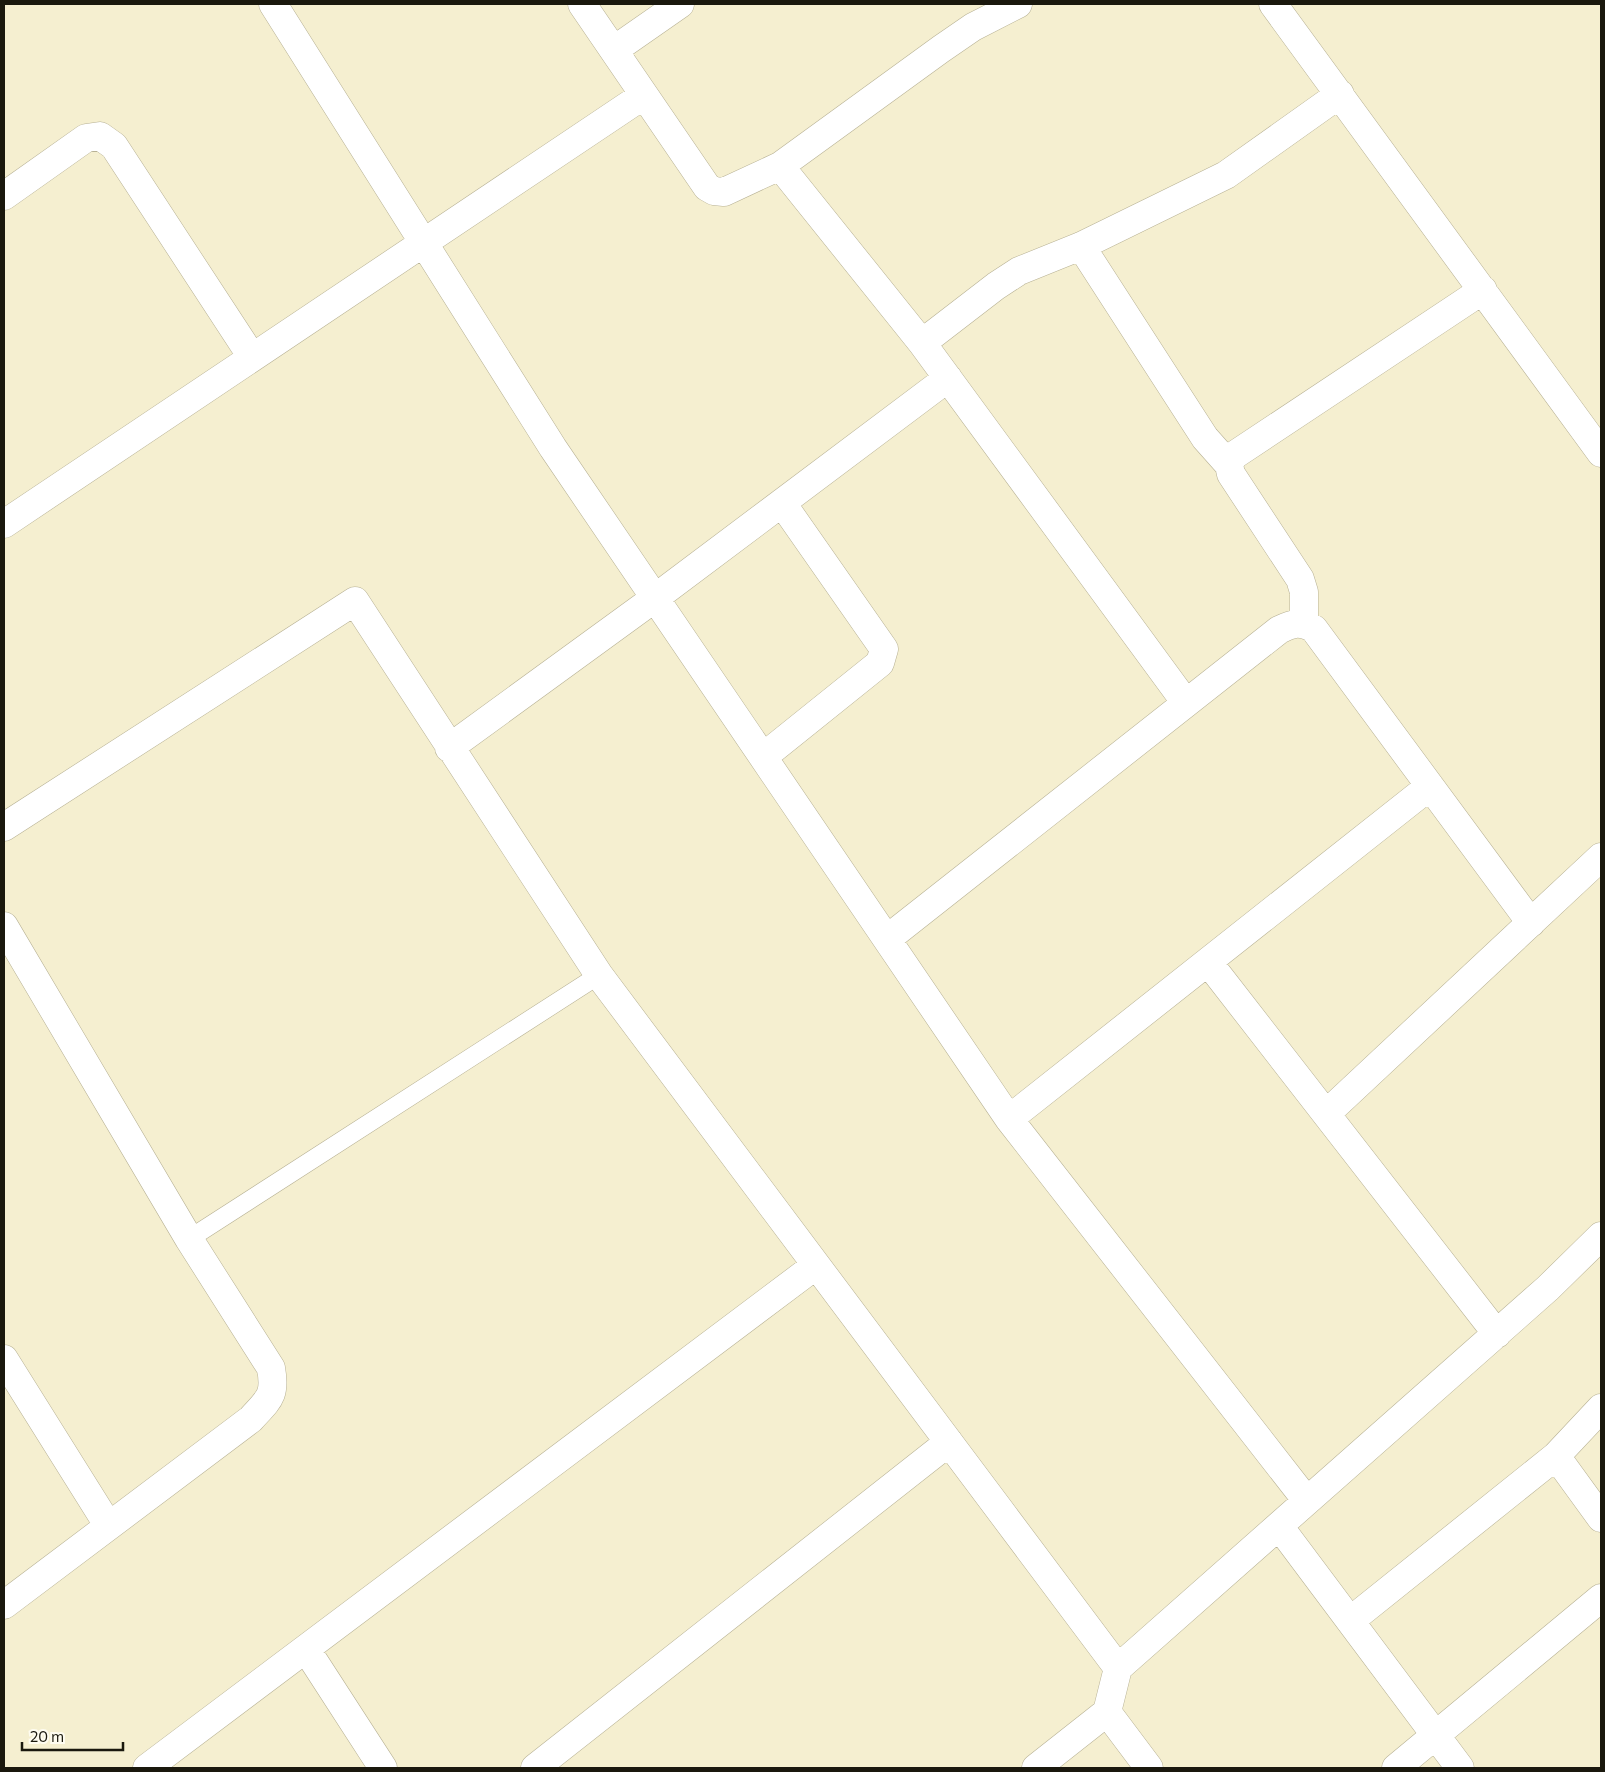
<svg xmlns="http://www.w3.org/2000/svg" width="1605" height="1772" viewBox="0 0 1605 1772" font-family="Commissioner,sans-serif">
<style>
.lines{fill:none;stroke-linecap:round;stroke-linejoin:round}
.service-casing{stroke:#b7b194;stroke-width:19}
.minor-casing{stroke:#b7b194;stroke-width:29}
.service{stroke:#fff;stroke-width:18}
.minor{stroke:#fff;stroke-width:28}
</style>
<rect width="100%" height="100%" fill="#f5efd0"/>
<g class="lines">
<defs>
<path id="service" d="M 189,1239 L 599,975"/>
<path id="minor" d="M 273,4 L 553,448 L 1009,1119 L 1307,1501
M 582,4 L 707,187 L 714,191 L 724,192 L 780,166 L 941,49 L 973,27 L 1018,4
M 1273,4 L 1601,453
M 614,50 L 680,4
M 780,166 L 922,343 L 1186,703
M 4,196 L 86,138 L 100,136 L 114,146 L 252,357
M 1081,246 L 1205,438 L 1229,465
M 922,343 L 996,286 L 1019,271 L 1081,246 L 1226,175 L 1340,94
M 4,524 L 644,95
M 1304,623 L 1304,592 L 1300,579 L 1231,474 L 1229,465 L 1233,456 L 1483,290
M 449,748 L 655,598 L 948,378
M 763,757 L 880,663 L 884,649 L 782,503
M 4,827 L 355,601 L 599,975 L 1118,1668 L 1107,1712
M 4,926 L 189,1239 L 271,1368 C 276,1396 269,1399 251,1419 L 4,1605
M 887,939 L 1279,630 C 1293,623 1300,621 1314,629 L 1531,923
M 1208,962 L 1497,1334
M 1326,1114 L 1601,857
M 1009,1119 L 1430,786
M 4,1359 L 108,1525
M 1601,1408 L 1556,1456 L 1601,1518
M 1279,1526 L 1460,1768
M 1350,1621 L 1556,1456
M 306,1649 L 383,1768
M 1118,1668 L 1548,1288 L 1601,1236
M 147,1768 L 815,1266
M 535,1768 L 949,1442
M 1036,1768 L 1107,1712 L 1149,1768
M 1396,1768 L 1601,1598"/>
</defs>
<use href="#service" class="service-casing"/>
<use href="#minor" class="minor-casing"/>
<use href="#service" class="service"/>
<use href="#minor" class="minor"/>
</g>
<rect width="1605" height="1772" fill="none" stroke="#1a180d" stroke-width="10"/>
<path d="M22 1742v8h101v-8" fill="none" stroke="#1a180d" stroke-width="2.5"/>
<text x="30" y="1742" font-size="15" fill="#1a180d" stroke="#fefcf0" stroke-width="4" paint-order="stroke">20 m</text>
</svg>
